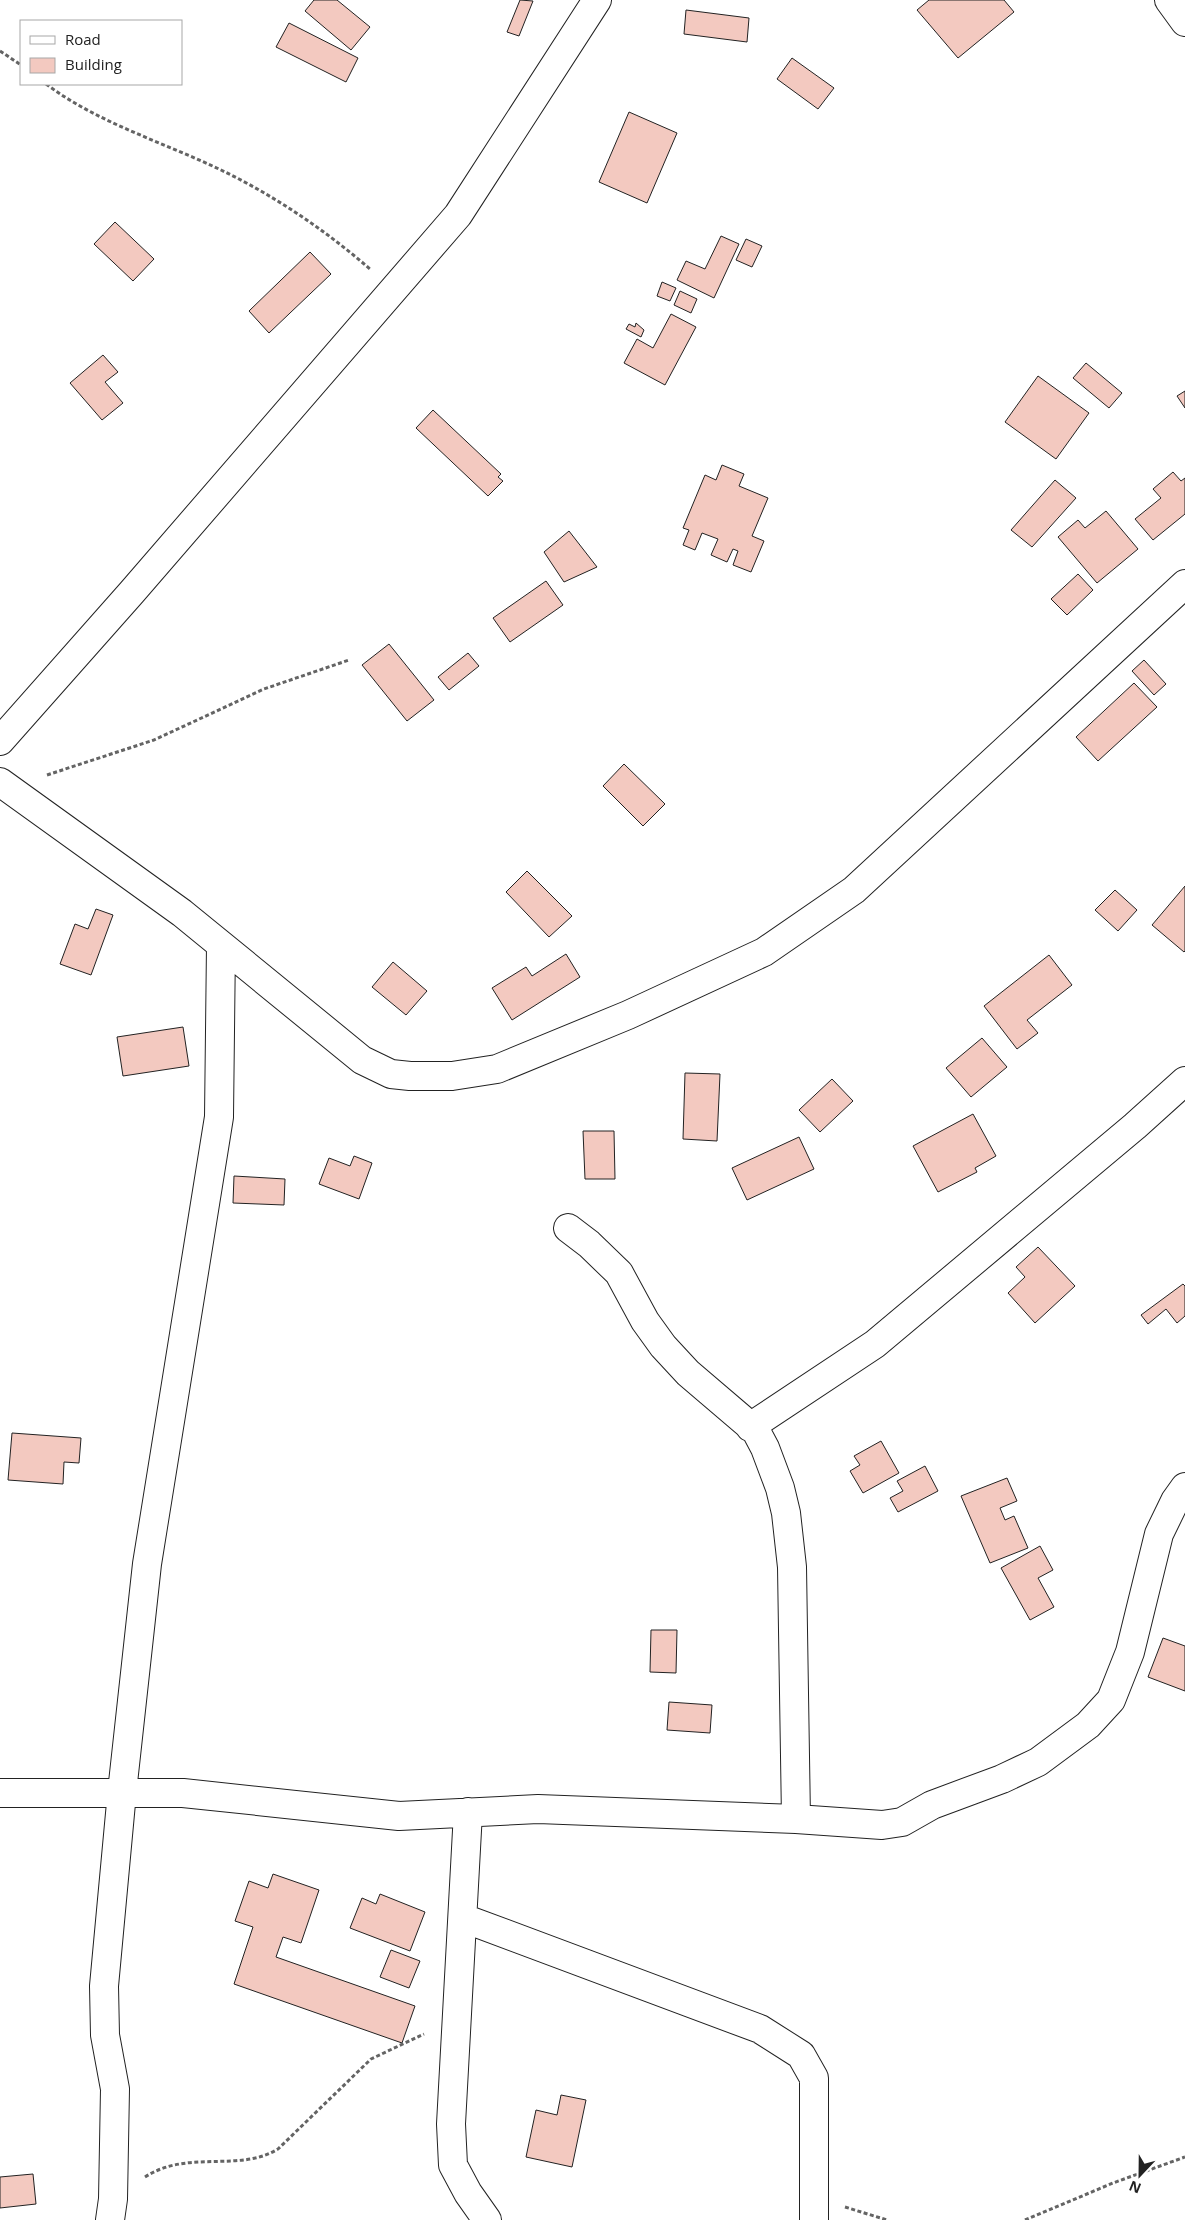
<svg xmlns="http://www.w3.org/2000/svg" width="1185" height="2220" viewBox="0 0 1185 2220" font-family="'Open Sans',sans-serif">
<style>
.building{fill:#f3c9c0;stroke:#222}
.lines{fill:none;stroke-linecap:round;stroke-linejoin:round}
.street-casing{stroke:#222;stroke-width:30}
.path{stroke:#646464;stroke-width:3;stroke-dasharray:4 2.5;stroke-linecap:butt}
.street{stroke:#fff;stroke-width:28}
</style>
<rect width="100%" height="100%" fill="#fff"/>
<path class="building" d="M 314,0 L 337,0 L 370,27 L 351,50 L 305,11 Z
M 520,0 L 533,1 L 519,36 L 507,32 Z
M 929,0 L 1004,0 L 1014,12 L 958,58 L 917,10 Z
M 686,10 L 749,18 L 747,42 L 684,34 Z
M 289,23 L 358,58 L 346,82 L 276,47 Z
M 792,58 L 834,88 L 818,109 L 777,79 Z
M 629,112 L 677,133 L 647,203 L 599,182 Z
M 115,222 L 154,259 L 133,281 L 94,244 Z
M 721,236 L 739,244 L 714,298 L 677,280 L 686,261 L 705,269 Z
M 746,239 L 762,246 L 752,267 L 736,260 Z
M 310,252 L 331,274 L 269,333 L 249,311 Z
M 662,282 L 676,288 L 670,301 L 657,296 Z
M 680,291 L 697,299 L 691,313 L 674,305 Z
M 671,314 L 696,327 L 665,385 L 624,363 L 637,339 L 653,348 Z
M 636,323 L 644,330 L 641,337 L 626,329 L 629,324 L 635,327 Z
M 103,355 L 118,372 L 105,382 L 123,403 L 102,420 L 70,383 Z
M 1086,363 L 1122,393 L 1109,408 L 1073,378 Z
M 1038,376 L 1089,413 L 1056,459 L 1005,422 Z
M 1185,391 L 1185,408 L 1177,396 Z
M 433,410 L 501,474 L 498,477 L 503,481 L 488,496 L 416,428 Z
M 722,465 L 744,474 L 739,486 L 768,498 L 752,536 L 764,541 L 751,572 L 733,565 L 738,551 L 733,549 L 727,562 L 711,555 L 718,539 L 702,533 L 695,550 L 683,545 L 689,530 L 683,528 L 705,475 L 716,480 Z
M 1173,472 L 1181,481 L 1185,478 L 1185,514 L 1153,540 L 1135,519 L 1161,498 L 1153,489 Z
M 1055,480 L 1076,498 L 1032,547 L 1011,530 Z
M 1106,511 L 1138,549 L 1097,583 L 1058,537 L 1078,520 L 1085,528 Z
M 569,531 L 597,567 L 564,582 L 544,552 Z
M 1078,574 L 1093,590 L 1067,615 L 1051,599 Z
M 546,581 L 563,605 L 510,642 L 493,618 Z
M 389,644 L 434,700 L 407,721 L 362,665 Z
M 468,653 L 479,666 L 449,690 L 438,677 Z
M 1144,660 L 1166,684 L 1154,695 L 1132,671 Z
M 1134,683 L 1157,707 L 1098,761 L 1076,737 Z
M 624,764 L 665,804 L 643,826 L 603,786 Z
M 527,871 L 572,916 L 549,937 L 506,892 Z
M 1185,886 L 1185,951 L 1184,952 L 1152,925 Z
M 1115,890 L 1137,910 L 1118,931 L 1095,910 Z
M 96,909 L 113,915 L 91,975 L 60,964 L 75,924 L 88,929 Z
M 566,954 L 580,977 L 512,1020 L 492,988 L 526,967 L 532,976 Z
M 1049,955 L 1072,985 L 1027,1020 L 1038,1033 L 1017,1049 L 984,1006 Z
M 393,962 L 427,991 L 406,1015 L 372,987 Z
M 183,1027 L 189,1066 L 123,1076 L 117,1037 Z
M 982,1038 L 1007,1067 L 971,1097 L 946,1068 Z
M 685,1073 L 720,1074 L 717,1141 L 683,1139 Z
M 832,1079 L 853,1101 L 820,1132 L 799,1110 Z
M 973,1114 L 996,1156 L 975,1168 L 977,1172 L 938,1192 L 913,1146 Z
M 583,1131 L 614,1131 L 615,1179 L 585,1179 Z
M 799,1137 L 814,1169 L 747,1200 L 732,1168 Z
M 354,1156 L 372,1163 L 359,1199 L 319,1184 L 329,1158 L 350,1166 Z
M 234,1176 L 285,1179 L 284,1205 L 233,1203 Z
M 1038,1247 L 1075,1286 L 1035,1323 L 1008,1293 L 1025,1277 L 1016,1267 Z
M 1183,1284 L 1185,1286 L 1185,1316 L 1177,1323 L 1166,1309 L 1148,1324 L 1141,1315 Z
M 12,1433 L 81,1438 L 79,1463 L 64,1462 L 63,1484 L 8,1480 Z
M 881,1441 L 899,1473 L 863,1493 L 850,1471 L 860,1465 L 854,1456 Z
M 925,1466 L 938,1491 L 898,1512 L 890,1498 L 903,1491 L 897,1481 Z
M 1007,1478 L 1017,1501 L 1000,1508 L 1005,1520 L 1014,1516 L 1028,1548 L 990,1563 L 961,1496 Z
M 1040,1546 L 1053,1570 L 1038,1578 L 1054,1607 L 1030,1620 L 1001,1568 Z
M 651,1630 L 677,1630 L 676,1673 L 650,1672 Z
M 1163,1638 L 1185,1646 L 1185,1691 L 1148,1677 Z
M 669,1702 L 712,1705 L 710,1733 L 667,1730 Z
M 273,1874 L 319,1890 L 301,1943 L 283,1937 L 276,1957 L 415,2006 L 402,2043 L 234,1984 L 253,1927 L 235,1921 L 249,1881 L 268,1888 Z
M 380,1894 L 425,1912 L 410,1951 L 350,1928 L 362,1898 L 376,1904 Z
M 391,1950 L 420,1961 L 409,1988 L 380,1977 Z
M 561,2095 L 586,2100 L 572,2167 L 526,2157 L 536,2110 L 557,2115 Z
M 33,2174 L 36,2204 L 0,2208 L 0,2177 Z"/>
<g class="lines">
<defs>
<path id="street" d="M 1169,0 L 1185,22
M 0,741 L 132,592 L 458,215 L 597,0
M 0,782 L 182,913 L 362,1060 L 391,1074 L 410,1076 L 452,1076 L 497,1069 L 628,1015 L 764,952 L 854,890 L 1185,584
M 568,1228 L 589,1244 L 619,1273 L 645,1321 L 663,1346 L 688,1373 L 756,1431 L 765,1448 L 780,1488 L 786,1513 L 792,1567 L 796,1819
M 750,1427 L 875,1344 L 1135,1126 L 1185,1081
M 0,1793 L 183,1793 L 399,1816 L 538,1809 L 796,1819 L 882,1825 L 902,1822 L 932,1805 L 1002,1779 L 1038,1762 L 1088,1725 L 1111,1700 L 1130,1652 L 1159,1534 L 1175,1501 L 1185,1487
M 468,1812 L 451,2124 L 453,2165 L 468,2193 L 487,2220
M 463,1918 L 760,2029 L 801,2055 L 814,2078 L 814,2220
M 110,2220 L 113,2199 L 115,2089 L 105,2035 L 104,1986 L 122,1792 L 147,1564 L 219,1117 L 221,945"/>
</defs>
<use href="#street" class="street-casing"/>
<path class="path" d="M 0,51 L 21,65
M 46,84 C 98,123 163,142 221,170 C 275,196 325,230 370,269
M 47,775 L 154,740 L 264,689 L 349,660
M 145,2177 C 188,2149 239,2173 278,2149 L 371,2059 L 424,2034
M 845,2207 L 887,2220
M 1025,2220 L 1113,2183 L 1185,2157"/>
<use href="#street" class="street"/>
</g>
<rect x="20" y="20" width="162" height="65" fill="#ffffff" stroke="#a7a7a7"/>
<rect x="30" y="36" width="25" height="8" fill="#ffffff" stroke="#a7a7a7"/>
<text x="65" y="45" font-size="15" fill="#222222">Road</text>
<rect x="30" y="58" width="25" height="15" fill="#f3c9c0" stroke="#a7a7a7"/>
<text x="65" y="70" font-size="15" fill="#222222">Building</text>
<g transform="translate(1140 2175) rotate(202)" stroke="#ffffff" stroke-width="4" paint-order="stroke">
<path d="M0-4L9 19L0 12L-9 19Z" fill="#222222"/>
<text y="-8" font-size="14" font-weight="bold" text-anchor="middle" fill="#222222">N</text>
</g>
</svg>
